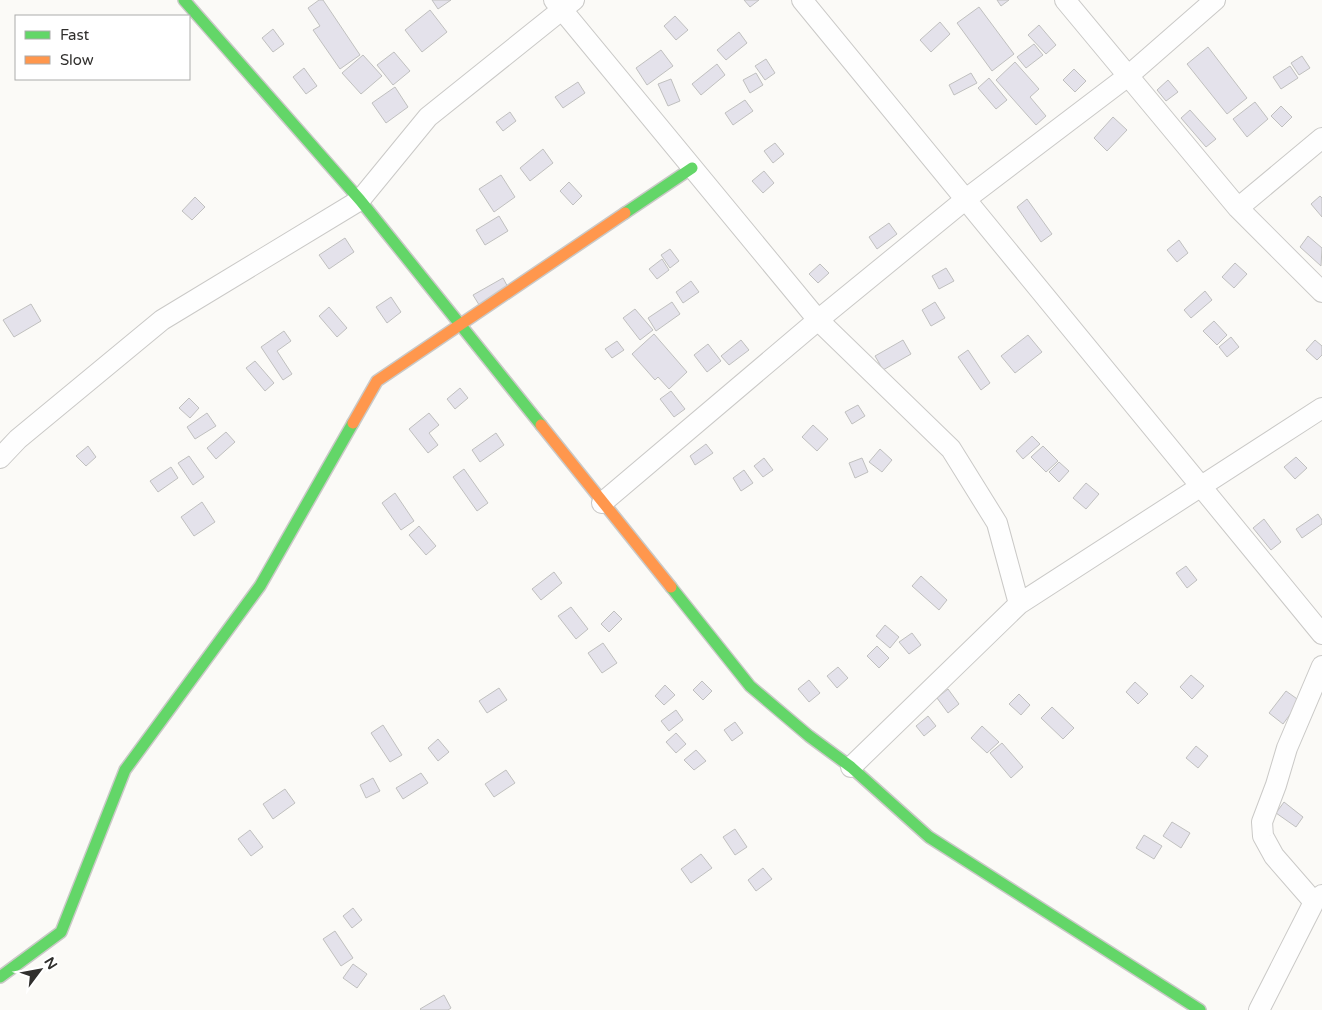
<svg xmlns="http://www.w3.org/2000/svg" width="1322" height="1010" viewBox="0 0 1322 1010" font-family="'Varela Round',sans-serif">
<style>
.building{fill:#e4e2eb;stroke:#c0c0bf}
.lines{fill:none;stroke-linecap:round;stroke-linejoin:round}
.street-casing{stroke:#cac9c7;stroke-width:22}
.fast-casing{stroke:#cac9c7;stroke-width:14}
.slow-casing{stroke:#cac9c7;stroke-width:14}
.street{stroke:#fefefe;stroke-width:20}
.fast{stroke:#63d668;stroke-width:11}
.slow{stroke:#ff974d;stroke-width:11}
</style>
<rect width="100%" height="100%" fill="#fbfaf7"/>
<path class="building" d="M 319,0 L 323,0 L 360,55 L 340,69 L 313,30 L 320,26 L 308,8 Z
M 432,0 L 451,0 L 438,9 Z
M 744,0 L 759,0 L 750,7 Z
M 997,0 L 1009,0 L 1001,6 Z
M 979,7 L 1014,54 L 992,71 L 957,23 Z
M 430,10 L 447,32 L 422,52 L 405,30 Z
M 675,16 L 688,30 L 676,40 L 664,26 Z
M 940,22 L 950,34 L 931,52 L 920,40 Z
M 1039,25 L 1056,45 L 1046,54 L 1028,35 Z
M 273,29 L 284,44 L 273,52 L 262,38 Z
M 739,32 L 747,43 L 726,60 L 717,50 Z
M 1034,44 L 1043,55 L 1026,68 L 1017,57 Z
M 1208,47 L 1247,98 L 1227,114 L 1187,64 Z
M 661,50 L 673,66 L 647,85 L 636,68 Z
M 394,52 L 410,71 L 393,85 L 377,65 Z
M 363,55 L 382,76 L 361,94 L 342,73 Z
M 1302,56 L 1310,68 L 1299,75 L 1291,63 Z
M 766,59 L 775,73 L 765,80 L 755,66 Z
M 1015,62 L 1039,89 L 1030,97 L 1046,116 L 1036,125 L 996,80 Z
M 717,64 L 725,75 L 701,95 L 692,84 Z
M 1290,66 L 1298,78 L 1281,89 L 1273,77 Z
M 304,68 L 317,86 L 306,94 L 293,77 Z
M 1074,69 L 1086,81 L 1075,92 L 1063,80 Z
M 756,73 L 763,85 L 750,93 L 743,80 Z
M 971,73 L 977,83 L 954,95 L 949,85 Z
M 989,78 L 1007,100 L 996,109 L 978,88 Z
M 671,79 L 680,101 L 668,106 L 658,84 Z
M 1168,80 L 1178,92 L 1166,101 L 1157,90 Z
M 578,82 L 585,93 L 563,108 L 555,97 Z
M 395,87 L 408,107 L 386,123 L 372,103 Z
M 745,100 L 753,111 L 733,125 L 725,113 Z
M 1255,102 L 1268,119 L 1247,137 L 1233,119 Z
M 1281,106 L 1292,117 L 1282,127 L 1271,116 Z
M 1190,110 L 1216,139 L 1206,147 L 1181,118 Z
M 510,112 L 516,121 L 503,131 L 496,122 Z
M 1113,117 L 1127,130 L 1107,151 L 1094,138 Z
M 775,143 L 784,154 L 773,163 L 764,151 Z
M 543,149 L 553,163 L 530,181 L 520,168 Z
M 764,171 L 774,183 L 763,193 L 752,181 Z
M 501,175 L 515,197 L 494,212 L 479,189 Z
M 569,182 L 582,196 L 573,205 L 560,191 Z
M 1320,196 L 1322,198 L 1322,217 L 1311,204 Z
M 195,197 L 205,207 L 192,220 L 182,211 Z
M 1027,199 L 1052,234 L 1041,242 L 1017,207 Z
M 499,216 L 508,231 L 485,245 L 476,230 Z
M 889,223 L 897,234 L 877,249 L 869,237 Z
M 1308,236 L 1322,248 L 1321,266 L 1300,247 Z
M 345,238 L 354,252 L 329,269 L 319,255 Z
M 1179,240 L 1188,253 L 1177,262 L 1167,250 Z
M 670,249 L 679,261 L 670,268 L 661,255 Z
M 662,259 L 669,270 L 657,279 L 649,269 Z
M 1235,263 L 1247,274 L 1234,288 L 1222,277 Z
M 820,264 L 829,273 L 818,283 L 809,274 Z
M 946,268 L 954,281 L 939,289 L 932,276 Z
M 503,278 L 510,291 L 481,308 L 473,295 Z
M 691,281 L 699,292 L 683,303 L 676,292 Z
M 1205,291 L 1212,300 L 1191,318 L 1184,310 Z
M 391,297 L 401,312 L 387,323 L 376,307 Z
M 672,302 L 680,314 L 656,331 L 648,318 Z
M 935,302 L 945,318 L 931,326 L 922,310 Z
M 31,304 L 41,321 L 14,337 L 3,320 Z
M 329,307 L 347,328 L 337,337 L 319,316 Z
M 635,309 L 653,330 L 640,340 L 623,318 Z
M 1214,321 L 1227,335 L 1217,345 L 1203,331 Z
M 284,331 L 291,341 L 277,351 L 292,374 L 283,380 L 261,347 Z
M 654,334 L 687,372 L 669,389 L 658,377 L 655,380 L 632,354 Z
M 1028,335 L 1042,352 L 1015,373 L 1001,356 Z
M 1231,337 L 1239,347 L 1227,357 L 1219,347 Z
M 741,340 L 749,350 L 729,365 L 721,356 Z
M 903,340 L 911,354 L 883,370 L 875,356 Z
M 1315,340 L 1322,346 L 1322,355 L 1317,360 L 1306,350 Z
M 617,341 L 624,350 L 612,358 L 605,349 Z
M 708,344 L 721,361 L 707,372 L 694,355 Z
M 968,350 L 990,383 L 981,390 L 958,357 Z
M 255,361 L 274,383 L 265,391 L 246,368 Z
M 460,388 L 468,398 L 455,409 L 447,399 Z
M 671,391 L 685,409 L 674,417 L 660,399 Z
M 189,398 L 199,408 L 190,418 L 179,408 Z
M 858,405 L 865,416 L 852,424 L 845,412 Z
M 207,413 L 216,426 L 195,439 L 187,427 Z
M 429,413 L 439,425 L 429,433 L 438,445 L 428,453 L 409,429 Z
M 813,425 L 828,439 L 817,451 L 802,437 Z
M 226,432 L 235,442 L 216,459 L 207,448 Z
M 496,433 L 504,445 L 480,462 L 472,450 Z
M 1032,436 L 1040,444 L 1023,459 L 1016,451 Z
M 706,444 L 713,453 L 695,465 L 690,456 Z
M 88,446 L 96,457 L 86,466 L 76,456 Z
M 1043,446 L 1058,461 L 1046,472 L 1031,457 Z
M 880,449 L 892,460 L 882,472 L 869,462 Z
M 189,456 L 204,477 L 193,485 L 178,463 Z
M 1296,457 L 1307,468 L 1295,479 L 1284,467 Z
M 764,458 L 773,470 L 763,477 L 754,466 Z
M 862,458 L 868,472 L 855,478 L 849,463 Z
M 1059,462 L 1069,471 L 1059,482 L 1049,472 Z
M 171,467 L 178,478 L 158,492 L 150,481 Z
M 464,469 L 488,503 L 477,511 L 453,477 Z
M 744,470 L 753,483 L 741,491 L 733,478 Z
M 1086,483 L 1099,494 L 1086,509 L 1073,498 Z
M 395,493 L 414,521 L 401,530 L 382,503 Z
M 202,502 L 215,522 L 194,536 L 181,517 Z
M 1318,514 L 1322,520 L 1322,524 L 1302,538 L 1296,529 Z
M 1264,519 L 1281,542 L 1271,550 L 1253,528 Z
M 419,526 L 436,546 L 426,555 L 409,535 Z
M 1186,566 L 1197,580 L 1187,588 L 1176,573 Z
M 554,572 L 562,583 L 541,600 L 532,589 Z
M 921,576 L 947,600 L 939,610 L 912,586 Z
M 571,607 L 588,629 L 576,639 L 558,616 Z
M 614,611 L 622,619 L 609,632 L 601,624 Z
M 885,625 L 899,637 L 890,648 L 876,636 Z
M 912,633 L 921,645 L 909,654 L 899,642 Z
M 603,643 L 617,663 L 602,673 L 588,653 Z
M 877,646 L 889,658 L 879,668 L 867,656 Z
M 838,667 L 848,678 L 837,688 L 827,676 Z
M 1191,675 L 1204,686 L 1192,699 L 1180,687 Z
M 809,680 L 820,693 L 809,702 L 798,689 Z
M 702,681 L 712,691 L 703,700 L 693,690 Z
M 1135,682 L 1148,694 L 1138,704 L 1126,692 Z
M 665,685 L 675,695 L 664,705 L 655,696 Z
M 499,688 L 507,700 L 487,713 L 479,701 Z
M 948,689 L 959,704 L 948,713 L 937,698 Z
M 1286,691 L 1300,701 L 1283,724 L 1269,713 Z
M 1019,694 L 1030,705 L 1021,715 L 1009,704 Z
M 1052,707 L 1074,728 L 1063,739 L 1041,718 Z
M 676,710 L 683,720 L 669,731 L 661,721 Z
M 928,716 L 936,726 L 924,736 L 916,726 Z
M 735,722 L 743,733 L 732,741 L 724,730 Z
M 383,725 L 402,755 L 390,762 L 371,733 Z
M 982,726 L 999,742 L 987,753 L 971,738 Z
M 676,733 L 686,744 L 676,753 L 666,742 Z
M 438,739 L 449,752 L 438,761 L 428,748 Z
M 1002,743 L 1023,767 L 1011,778 L 990,753 Z
M 1196,746 L 1208,756 L 1198,768 L 1186,758 Z
M 696,750 L 706,761 L 694,770 L 684,760 Z
M 506,770 L 515,783 L 494,797 L 485,784 Z
M 421,773 L 428,783 L 403,799 L 396,788 Z
M 373,778 L 380,791 L 366,798 L 360,785 Z
M 285,789 L 295,803 L 273,819 L 263,804 Z
M 1284,802 L 1303,817 L 1296,827 L 1276,813 Z
M 1172,822 L 1190,833 L 1181,848 L 1163,836 Z
M 735,829 L 747,847 L 735,855 L 723,837 Z
M 250,830 L 263,847 L 251,856 L 238,839 Z
M 1144,835 L 1162,846 L 1154,859 L 1136,848 Z
M 701,854 L 712,868 L 691,883 L 681,869 Z
M 763,868 L 772,879 L 756,891 L 748,880 Z
M 353,908 L 362,920 L 352,928 L 343,916 Z
M 335,931 L 353,958 L 341,966 L 323,939 Z
M 353,964 L 367,974 L 357,988 L 343,978 Z
M 444,995 L 451,1008 L 448,1010 L 421,1010 L 420,1009 Z"/>
<g class="lines">
<defs>
<path id="street" d="M 554,0 L 818,320 L 951,449 L 997,523 L 1019,604
M 802,0 L 1322,634
M 1065,0 L 1238,208 L 1322,292
M 1238,208 L 1322,138
M 0,458 L 18,439 L 162,320 L 360,200 L 428,117 L 574,0
M 602,503 L 818,320 L 966,199 L 1128,76 L 1215,0
M 851,767 L 1019,604 L 1322,408
M 1314,902 L 1274,856 L 1263,836 L 1262,822 L 1276,785 L 1287,748 L 1322,666
M 1259,1010 L 1314,902 L 1322,895"/>
<path id="fast" d="M 184,0 L 360,200 L 541,425
M 625,213 L 692,168
M 671,587 L 750,686 L 809,736 L 851,767 L 929,837 L 1200,1010
M 0,977 L 61,932 L 125,770 L 260,586 L 353,423"/>
<path id="slow" d="M 353,423 L 377,381 L 625,213
M 541,425 L 671,587"/>
</defs>
<use href="#street" class="street-casing"/>
<use href="#fast" class="fast-casing"/>
<use href="#slow" class="slow-casing"/>
<use href="#street" class="street"/>
<use href="#fast" class="fast"/>
<use href="#slow" class="slow"/>
</g>
<rect x="15" y="15" width="175" height="65" fill="#ffffff" stroke="#acacab"/>
<rect x="25" y="31" width="25" height="8" fill="#63d668" stroke="#acacab"/>
<text x="60" y="40" font-size="15" fill="#302f2d">Fast</text>
<rect x="25" y="56" width="25" height="8" fill="#ff974d" stroke="#acacab"/>
<text x="60" y="65" font-size="15" fill="#302f2d">Slow</text>
<g transform="translate(40 970) rotate(58)" stroke="#ffffff" stroke-width="4" paint-order="stroke">
<path d="M0-4L9 19L0 12L-9 19Z" fill="#302f2d"/>
<text y="-8" font-size="14" font-weight="bold" text-anchor="middle" fill="#302f2d">N</text>
</g>
</svg>
